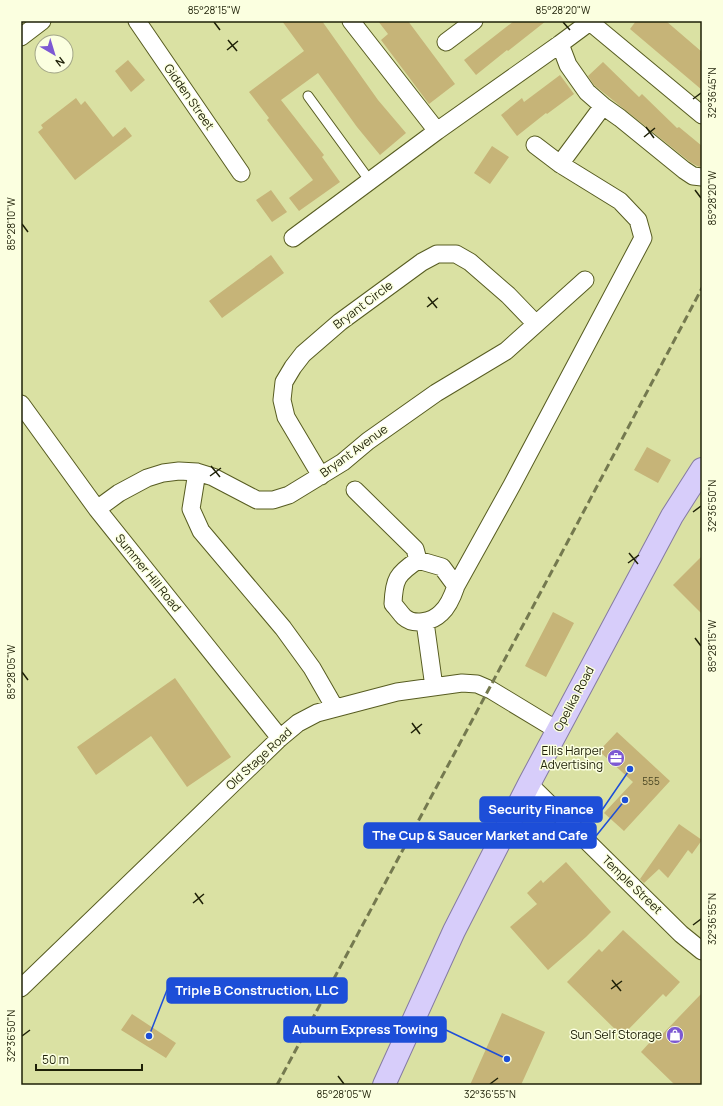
<svg xmlns="http://www.w3.org/2000/svg" width="723" height="1106" viewBox="0 0 723 1106" font-family="Manrope,sans-serif">
<style>
.building{fill:#c6b478}
.lines{fill:none;stroke-linecap:round;stroke-linejoin:round}
.lane-casing{stroke:#575c21;stroke-width:11}
.street-casing{stroke:#575c21;stroke-width:19}
.primary-casing{stroke:#857ba2;stroke-width:24}
.lane{stroke:#fff;stroke-width:9}
.street{stroke:#fff;stroke-width:17}
.primary{stroke:#d7cdfa;stroke-width:22}
.rail{stroke:#74794f;stroke-width:3;stroke-dasharray:8 4;stroke-linecap:butt}
.ticks{fill:none;stroke:#1e2007;stroke-width:1.5}
.labels{text-anchor:middle;stroke-width:3;stroke-linejoin:round;paint-order:stroke}
.number-label{font-size:10px;fill:#484523}
.street-label{font-size:12px;fill:#1e2007;stroke:#fbffe0}
.poi-label{font-size:12px;fill:#1e2007;stroke:#fbffe0;text-anchor:end}
.leader{fill:none;stroke:#1d4ed8;stroke-width:1.5}
.callout-dot{fill:#1d4ed8;stroke:#fbffe0;stroke-width:1.5}
.callout{fill:#1d4ed8;stroke:#1d4ed8;stroke-width:1.5}
.callout-label{font-size:13px;text-anchor:middle;font-weight:bold;fill:#fff}
.neatline{fill:none;stroke:#1e2007;stroke-width:1.5}
.ticks-label{font-size:10px;text-anchor:middle;fill:#1e2007}
</style>
<rect width="100%" height="100%" fill="#dae1a3"/>
<path class="building" d="M 282,21 L 322,21 L 378,100 L 406,133 L 380,155 L 357,127 L 318,73 L 281,100 L 324,155 L 322,157 L 340,182 L 299,211 L 289,198 L 313,180 L 267,120 L 269,118 L 249,92 L 304,51 Z
M 378,21 L 408,21 L 455,84 L 429,104 L 381,40 L 388,34 Z
M 514,21 L 546,21 L 508,51 L 507,50 L 476,75 L 464,60 Z
M 636,21 L 666,21 L 702,52 L 702,90 L 630,29 Z
M 128,60 L 145,80 L 131,92 L 115,71 Z
M 603,62 L 639,97 L 642,94 L 677,128 L 679,127 L 702,146 L 702,164 L 700,167 L 697,166 L 690,162 L 594,85 L 588,76 Z
M 560,75 L 574,94 L 547,114 L 546,113 L 517,136 L 501,115 L 522,98 L 524,102 Z
M 76,98 L 81,105 L 85,101 L 113,137 L 125,127 L 132,136 L 75,180 L 38,132 L 43,128 L 41,125 Z
M 492,146 L 509,157 L 490,184 L 474,173 Z
M 271,190 L 287,212 L 272,222 L 256,200 Z
M 271,255 L 284,273 L 222,318 L 209,301 Z
M 647,447 L 671,460 L 658,483 L 634,470 Z
M 702,556 L 702,614 L 673,585 Z
M 553,612 L 574,623 L 546,677 L 525,666 Z
M 175,678 L 231,757 L 187,787 L 151,736 L 96,775 L 77,747 Z
M 617,732 L 670,781 L 624,831 L 604,813 L 633,782 L 599,751 Z
M 679,824 L 702,840 L 692,854 L 688,850 L 668,878 L 659,869 L 644,883 L 640,879 Z
M 566,862 L 611,912 L 586,937 L 548,970 L 510,927 L 537,904 L 527,893 L 541,880 L 543,883 Z
M 623,930 L 680,982 L 666,997 L 663,994 L 622,1036 L 567,982 L 599,949 L 602,952 Z
M 702,993 L 702,1085 L 675,1085 L 641,1052 L 651,1041 L 654,1043 Z
M 502,1013 L 545,1032 L 521,1085 L 470,1085 Z
M 132,1014 L 176,1043 L 166,1058 L 121,1030 Z"/>
<g class="lines">
<defs>
<path id="lane" d="M 308,96 L 370,181"/>
<path id="street" d="M 137,21 L 241,173
M 590,22 L 702,115
M 21,37 L 42,21
M 446,42 L 474,21
M 560,44 L 568,65 L 587,92 L 603,106 L 620,118 L 684,170 L 693,176 L 702,177
M 437,131 L 560,44 L 591,21
M 560,164 L 603,106
M 293,238 L 437,131 L 351,21
M 21,404 L 97,509 L 280,738
M 197,472 L 191,509 L 201,531 L 283,628 L 312,668 L 335,708
M 321,476 L 286,417 L 282,400 L 284,382 L 293,367 L 303,354 L 340,322 L 422,262 L 437,254 L 456,254 L 470,262 L 508,295 L 536,324
M 355,490 L 415,549 L 418,560 L 442,567 L 456,586 L 512,485 L 643,238 L 638,220 L 620,201 L 560,164 L 535,145
M 97,509 L 119,493 L 147,478 L 163,473 L 179,471 L 197,472 L 213,477 L 257,500 L 273,500 L 289,495 L 343,462 L 368,441 L 436,393 L 506,351 L 585,280
M 418,560 C 397,574 394,579 393,604 C 397,608 400,613 404,617 C 414,626 432,622 441,613 C 449,606 453,595 456,586
M 425,622 L 434,687
M 529,784 L 681,934 L 702,951
M 21,988 L 280,738 L 298,723 L 317,713 L 397,692 L 462,683 L 477,684 L 491,690 L 557,730"/>
<path id="primary" d="M 384,1085 L 454,931 L 529,784 L 672,516 L 702,469"/>
</defs>
<use href="#lane" class="lane-casing"/>
<use href="#street" class="street-casing"/>
<use href="#primary" class="primary-casing"/>
<use href="#lane" class="lane"/>
<use href="#street" class="street"/>
<use href="#primary" class="primary"/>
<path class="rail" d="M 277,1085 L 567,543 L 702,288"/>
</g>
<path class="ticks" d="M 214,22 L 220,30M 563,22 L 570,30M 228,40 L 237,51M 227,50 L 238,41M 693,99 L 701,93M 646,127 L 654,138M 644,137 L 655,128M 695,190 L 701,198M 22,224 L 28,232M 428,297 L 437,308M 427,307 L 438,298M 211,466 L 220,477M 210,476 L 221,468M 693,512 L 701,506M 629,553 L 638,564M 628,563 L 639,555M 695,638 L 701,646M 22,672 L 28,680M 412,723 L 420,734M 411,733 L 422,724M 195,893 L 203,904M 193,903 L 204,894M 693,925 L 701,919M 612,980 L 621,991M 611,989 L 622,981M 22,1036 L 30,1030M 338,1076 L 344,1084M 490,1084 L 498,1078"/>
<defs>
<symbol id="office-disc" viewBox="-11 -11 22 22"><circle r="9.5" fill="#7d59d3" stroke="#fbffe0"/><path d="M-6-3h4V-5.5h4V-3h4V5H-6ZM-1-4.5V-3h2v-1.5ZM-6 0V1H6V0Z" fill="#fff"/></symbol>
<symbol id="shop-disc" viewBox="-11 -11 22 22"><circle r="9.5" fill="#7d59d3" stroke="#fbffe0"/><path d="M-5-2.5h2.3a2.7 3.5 0 0 1 5.4 0H5L5.5 6h-11ZM-1.5-2.5h3a1.5 2.3 0 0 0-3 0Z" fill="#fff"/></symbol>
</defs>
<g fill-rule="evenodd">
<use href="#office-disc" x="606" y="748" width="20" height="20"/>
<use href="#shop-disc" x="665" y="1025" width="20" height="20"/>
</g>
<g class="labels">
<g class="number-label">
<text x="651" y="785">555</text>
</g>
<g class="street-label">
<text transform="translate(189 97) rotate(55)" y="4">Gidden Street</text>
<text transform="translate(363 305) rotate(-37)" y="4">Bryant Circle</text>
<text transform="translate(354 451) rotate(-36)" y="4">Bryant Avenue</text>
<text transform="translate(148 573) rotate(51)" y="4">Summer Hill Road</text>
<text transform="translate(574 699) rotate(-62)" y="4">Opelika Road</text>
<text transform="translate(259 759) rotate(-43)" y="4">Old Stage Road</text>
<text transform="translate(632 885) rotate(44)" y="4">Temple Street</text>
</g>
<g class="poi-label">
<text x="603" y="755">Ellis Harper<tspan x="603" dy="14">Advertising</tspan></text>
<text x="662" y="1039">Sun Self Storage</text>
</g>
</g>
<path class="leader" d="M630 769L602 810M625 800L596 836M149 1036L167 990M507 1059L446 1030"/>
<g class="callout-dot">
<circle cx="630" cy="769" r="4"/>
<circle cx="625" cy="800" r="4"/>
<circle cx="149" cy="1036" r="4"/>
<circle cx="507" cy="1059" r="4"/>
</g>
<g class="callout">
<rect x="480" y="797" width="122" height="25" rx="4"/>
<rect x="364" y="823" width="232" height="25" rx="4"/>
<rect x="167" y="978" width="180" height="25" rx="4"/>
<rect x="284" y="1017" width="162" height="25" rx="4"/>
</g>
<g class="callout-label">
<text x="541" y="814">Security Finance</text>
<text x="480" y="840">The Cup &amp; Saucer Market and Cafe</text>
<text x="257" y="995">Triple B Construction, LLC</text>
<text x="365" y="1034">Auburn Express Towing</text>
</g>
<rect width="723" height="1106" fill="none" stroke="#fbffe0" stroke-width="44"/>
<g transform="translate(54 54) rotate(142)"><circle r="19" fill="#fbffe0" stroke="#a3a689"/>
<path d="M0-3L7 15L0 10L-7 15Z" fill="#7d59d3"/>
<text y="-6" font-size="11" font-weight="bold" text-anchor="middle" fill="#1e2007">N</text>
</g>
<path d="M36 1064v6h106v-6" fill="none" stroke="#1e2007" stroke-width="2"/>
<text x="42" y="1064" font-size="12" fill="#1e2007" stroke="#fbffe0" stroke-width="3" paint-order="stroke">50 m</text>
<rect x="22" y="22" width="679" height="1062" class="neatline"/>
<g class="ticks-label">
<text x="214" y="14">85°28'15"W</text>
<text x="563" y="14">85°28'20"W</text>
<text transform="translate(712 93) rotate(-90)" y="4">32°36'45"N</text>
<text transform="translate(712 198) rotate(-90)" y="4">85°28'20"W</text>
<text transform="translate(11 224) rotate(-90)" y="4">85°28'10"W</text>
<text transform="translate(712 506) rotate(-90)" y="4">32°36'50"N</text>
<text transform="translate(712 646) rotate(-90)" y="4">85°28'15"W</text>
<text transform="translate(11 672) rotate(-90)" y="4">85°28'05"W</text>
<text transform="translate(712 919) rotate(-90)" y="4">32°36'55"N</text>
<text transform="translate(11 1036) rotate(-90)" y="4">32°36'50"N</text>
<text x="344" y="1098">85°28'05"W</text>
<text x="490" y="1098">32°36'55"N</text>
</g>
</svg>
